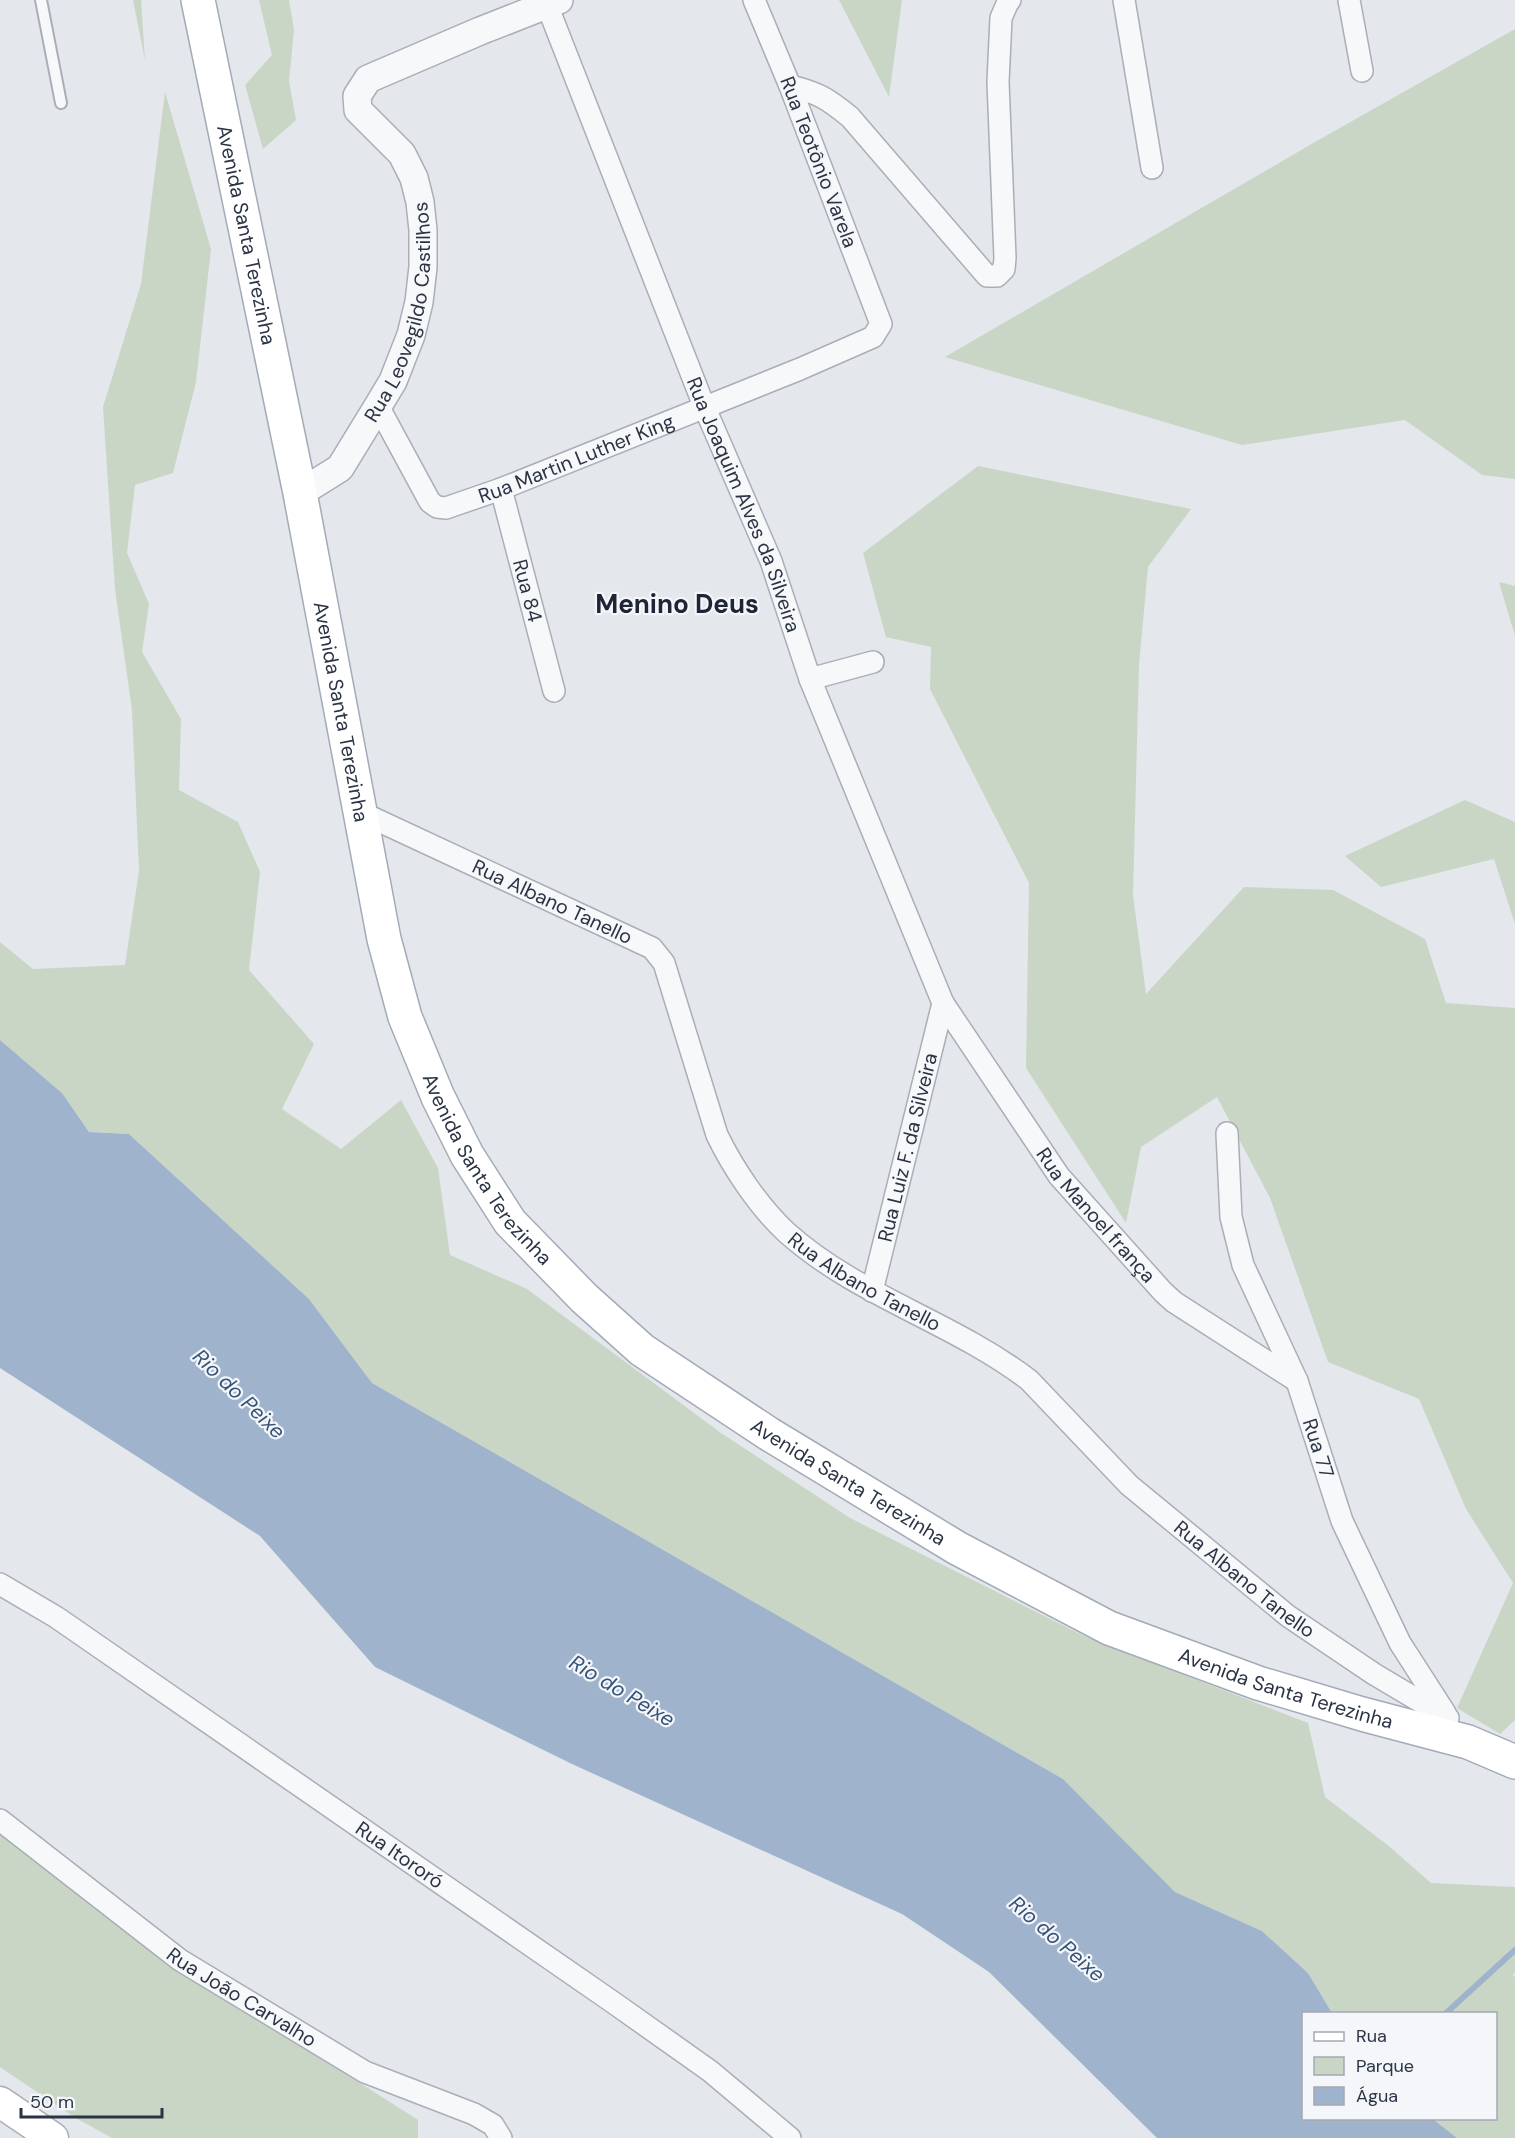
<svg xmlns="http://www.w3.org/2000/svg" width="1515" height="2138" viewBox="0 0 1515 2138" font-family="'DM Sans',sans-serif">
<style>
.green{fill:#c9d6c5}
.water{fill:#9fb4cc}
.lines{fill:none;stroke-linecap:round;stroke-linejoin:round}
.stream{stroke:#9fb4cc;stroke-width:6}
.service-casing{stroke:#a9aeb7;stroke-width:14}
.minor-casing{stroke:#a9aeb7;stroke-width:24}
.tertiary-casing{stroke:#a9aeb7;stroke-width:30}
.secondary-casing{stroke:#a9aeb7;stroke-width:33}
.primary-casing{stroke:#a3abb8;stroke-width:36}
.service{stroke:#f7f8fa;stroke-width:10}
.minor{stroke:#f7f8fa;stroke-width:21}
.tertiary{stroke:#f7f8fa;stroke-width:27}
.secondary{stroke:#fff;stroke-width:30}
.primary{stroke:#fff;stroke-width:33}
.labels{text-anchor:middle;stroke-width:4.5;stroke-linejoin:round;paint-order:stroke}
.street-label{font-size:20px;fill:#2b3445;stroke:#f4f6f9}
.water-label{font-size:21px;font-style:italic;fill:#34527a;stroke:#f4f6f9}
.district-label{font-size:26px;font-weight:bold;fill:#1d2536;stroke:#f4f6f9}
</style>
<rect width="100%" height="100%" fill="#e4e7ec"/>
<path class="green" d="M 133,0 L 141,0 L 145,60 Z
M 259,0 L 289,0 L 294,30 L 289,81 L 296,120 L 263,149 L 245,85 L 272,55 Z
M 839,0 L 902,0 L 889,97 Z
M 1515,29 L 1515,479 L 1482,475 L 1405,420 L 1242,445 L 945,357 L 1315,142 Z
M 165,92 L 211,249 L 196,382 L 173,473 L 135,485 L 127,553 L 149,604 L 142,652 L 181,719 L 179,790 L 238,822 L 260,872 L 249,970 L 314,1044 L 282,1109 L 341,1149 L 401,1100 L 438,1168 L 450,1255 L 527,1289 L 721,1433 L 850,1518 L 1086,1637 L 1308,1723 L 1325,1797 L 1390,1847 L 1431,1883 L 1515,1887 L 1515,1972 L 1513,1975 L 1515,1977 L 1515,2138 L 1457,2138 L 1433,2119 L 1496,2118 L 1496,2014 L 1332,2013 L 1308,1973 L 1262,1931 L 1175,1892 L 1063,1779 L 372,1383 L 309,1299 L 129,1134 L 89,1132 L 62,1093 L 0,1040 L 0,942 L 33,969 L 125,965 L 139,871 L 132,710 L 115,589 L 103,407 L 141,284 Z
M 978,466 L 1191,509 L 1148,567 L 1139,665 L 1133,895 L 1146,994 L 1244,887 L 1333,890 L 1425,939 L 1446,1003 L 1515,1008 L 1515,1720 L 1500,1734 L 1457,1708 L 1513,1583 L 1466,1509 L 1419,1399 L 1328,1362 L 1270,1198 L 1217,1097 L 1141,1147 L 1126,1223 L 1026,1068 L 1029,883 L 930,689 L 931,647 L 886,637 L 863,553 Z
M 1499,582 L 1515,586 L 1515,636 Z
M 1465,800 L 1515,822 L 1515,924 L 1494,859 L 1381,887 L 1345,856 Z
M 0,1833 L 177,1966 L 418,2120 L 418,2138 L 112,2138 L 74,2117 L 0,2067 Z"/>
<path class="water" d="M 0,1040 L 62,1093 L 89,1132 L 129,1134 L 309,1299 L 372,1383 L 1063,1779 L 1175,1892 L 1262,1931 L 1308,1973 L 1332,2013 L 1304,2014 L 1304,2118 L 1433,2119 L 1457,2138 L 1157,2138 L 989,1972 L 902,1914 L 572,1764 L 375,1667 L 260,1536 L 0,1368 Z"/>
<g class="lines">
<path class="stream" d="M 1445,2014 L 1515,1950"/>
<defs>
<path id="service" d="M 41,0 L 61,103"/>
<g id="minor">
<path d="M 1124,0 L 1152,168"/>
<path d="M 1349,0 L 1362,71"/>
<path id="s1" d="M 547,5 L 704,406 L 771,561 L 810,679 L 943,1003 L 1059,1176 L 1163,1292 L 1174,1302 L 1297,1381"/>
<path d="M 790,86 C 819,93 828,99 850,117 L 987,276 L 997,276 L 1004,269 L 1005,258 L 998,82 L 1001,18 L 1007,4 L 1010,0"/>
<path id="s2" d="M 378,406 L 430,502 L 437,507 L 446,508 L 501,489 L 800,369 L 873,337 L 881,324 L 790,86 L 754,0"/>
<path id="s3" d="M 501,489 L 554,691"/>
<path d="M 810,679 L 873,662"/>
<path id="s4" d="M 362,813 L 652,948 L 664,963 L 717,1135 C 733,1168 759,1207 786,1232 C 857,1296 953,1322 1029,1380 L 1129,1485 L 1288,1616 L 1374,1674 L 1448,1718"/>
<path id="s5" d="M 1227,1133 L 1231,1217 L 1243,1265 L 1297,1381 L 1342,1521 L 1400,1643 L 1445,1713"/>
<path id="s6" d="M 872,1291 L 943,1003"/>
<path id="s7" d="M 0,1584 L 56,1617 L 614,2003 L 710,2071 L 790,2138"/>
<path id="s8" d="M 0,1820 L 180,1960 L 365,2072 L 474,2114 L 493,2125 L 501,2138"/>
</g>
<g id="tertiary">
<path id="s9" d="M 300,493 L 340,468 L 378,406 L 393,381 L 411,335 L 419,302 L 423,267 L 423,230 L 420,202 L 414,178 L 402,154 L 358,110 L 357,96 L 368,79 L 480,31 L 559,0"/>
</g>
<path id="secondary" d="M 0,2102 L 53,2138"/>
<g id="primary">
<path id="s10" d="M 198,0 L 300,493 L 384,939 L 405,1017 L 438,1097 L 467,1155 L 510,1222 L 584,1298 L 642,1350 L 769,1434 L 957,1548 L 1109,1628 L 1258,1683 L 1362,1714 L 1468,1742 L 1515,1762"/>
</g>
</defs>
<use href="#service" class="service-casing"/>
<use href="#minor" class="minor-casing"/>
<use href="#tertiary" class="tertiary-casing"/>
<use href="#secondary" class="secondary-casing"/>
<use href="#primary" class="primary-casing"/>
<use href="#service" class="service"/>
<use href="#minor" class="minor"/>
<use href="#tertiary" class="tertiary"/>
<use href="#secondary" class="secondary"/>
<use href="#primary" class="primary"/>
</g>
<g class="labels">
<g class="street-label">
<text transform="translate(819 162) rotate(69)" y="7">Rua Teotônio Varela</text>
<text dy="7" stroke="none"><textPath href="#s10" startOffset="240">Avenida Santa Terezinha</textPath></text>
<text dy="7" stroke="none"><textPath href="#s9" startOffset="218">Rua Leovegildo Castilhos</textPath></text>
<text dy="7" stroke="none"><textPath href="#s2" startOffset="266">Rua Martin Luther King</textPath></text>
<text dy="7" stroke="none"><textPath href="#s1" startOffset="537">Rua Joaquim Alves da Silveira</textPath></text>
<text dy="7" stroke="none"><textPath href="#s3" startOffset="105">Rua 84</textPath></text>
<text dy="7" stroke="none"><textPath href="#s10" startOffset="726">Avenida Santa Terezinha</textPath></text>
<text dy="7" stroke="none"><textPath href="#s4" startOffset="210">Rua Albano Tanello</textPath></text>
<text dy="7" stroke="none"><textPath href="#s6" startOffset="148">Rua Luiz F. da Silveira</textPath></text>
<text dy="7" stroke="none"><textPath href="#s10" startOffset="1212">Avenida Santa Terezinha</textPath></text>
<text dy="7" stroke="none"><textPath href="#s1" startOffset="1336">Rua Manoel frança</textPath></text>
<text dy="7" stroke="none"><textPath href="#s4" startOffset="732">Rua Albano Tanello</textPath></text>
<text dy="7" stroke="none"><textPath href="#s5" startOffset="332">Rua 77</textPath></text>
<text dy="7" stroke="none"><textPath href="#s10" startOffset="1698">Avenida Santa Terezinha</textPath></text>
<text dy="7" stroke="none"><textPath href="#s4" startOffset="1218">Rua Albano Tanello</textPath></text>
<text dy="7" stroke="none"><textPath href="#s10" startOffset="2184">Avenida Santa Terezinha</textPath></text>
<text dy="7" stroke="none"><textPath href="#s7" startOffset="483">Rua Itororó</textPath></text>
<text dy="7" stroke="none"><textPath href="#s8" startOffset="300">Rua João Carvalho</textPath></text>
</g>
<g class="water-label">
<text transform="translate(239 1394) rotate(44)" y="7">Rio do Peixe</text>
<text transform="translate(622 1691) rotate(31)" y="7">Rio do Peixe</text>
<text transform="translate(1057 1939) rotate(41)" y="7">Rio do Peixe</text>
</g>
<g class="district-label">
<text x="677" y="613">Menino Deus</text>
</g>
</g>
<rect x="1302" y="2012" width="195" height="108" fill="#f4f6f9" stroke="#a4a8b1" stroke-width="1.5"/>
<rect x="1314" y="2032" width="30" height="9" fill="#ffffff" stroke="#a4a8b1" stroke-width="1.5"/>
<text x="1356" y="2042" font-size="18" fill="#2b3445">Rua</text>
<rect x="1314" y="2057" width="30" height="18" fill="#c9d6c5" stroke="#a4a8b1" stroke-width="1.5"/>
<text x="1356" y="2072" font-size="18" fill="#2b3445">Parque</text>
<rect x="1314" y="2087" width="30" height="18" fill="#9fb4cc" stroke="#a4a8b1" stroke-width="1.5"/>
<text x="1356" y="2102" font-size="18" fill="#2b3445">Água</text>
<path d="M21 2108v9h141v-9" fill="none" stroke="#2b3445" stroke-width="3"/>
<text x="30" y="2108" font-size="18" fill="#2b3445" stroke="#f4f6f9" stroke-width="4.5" paint-order="stroke">50 m</text>
</svg>
